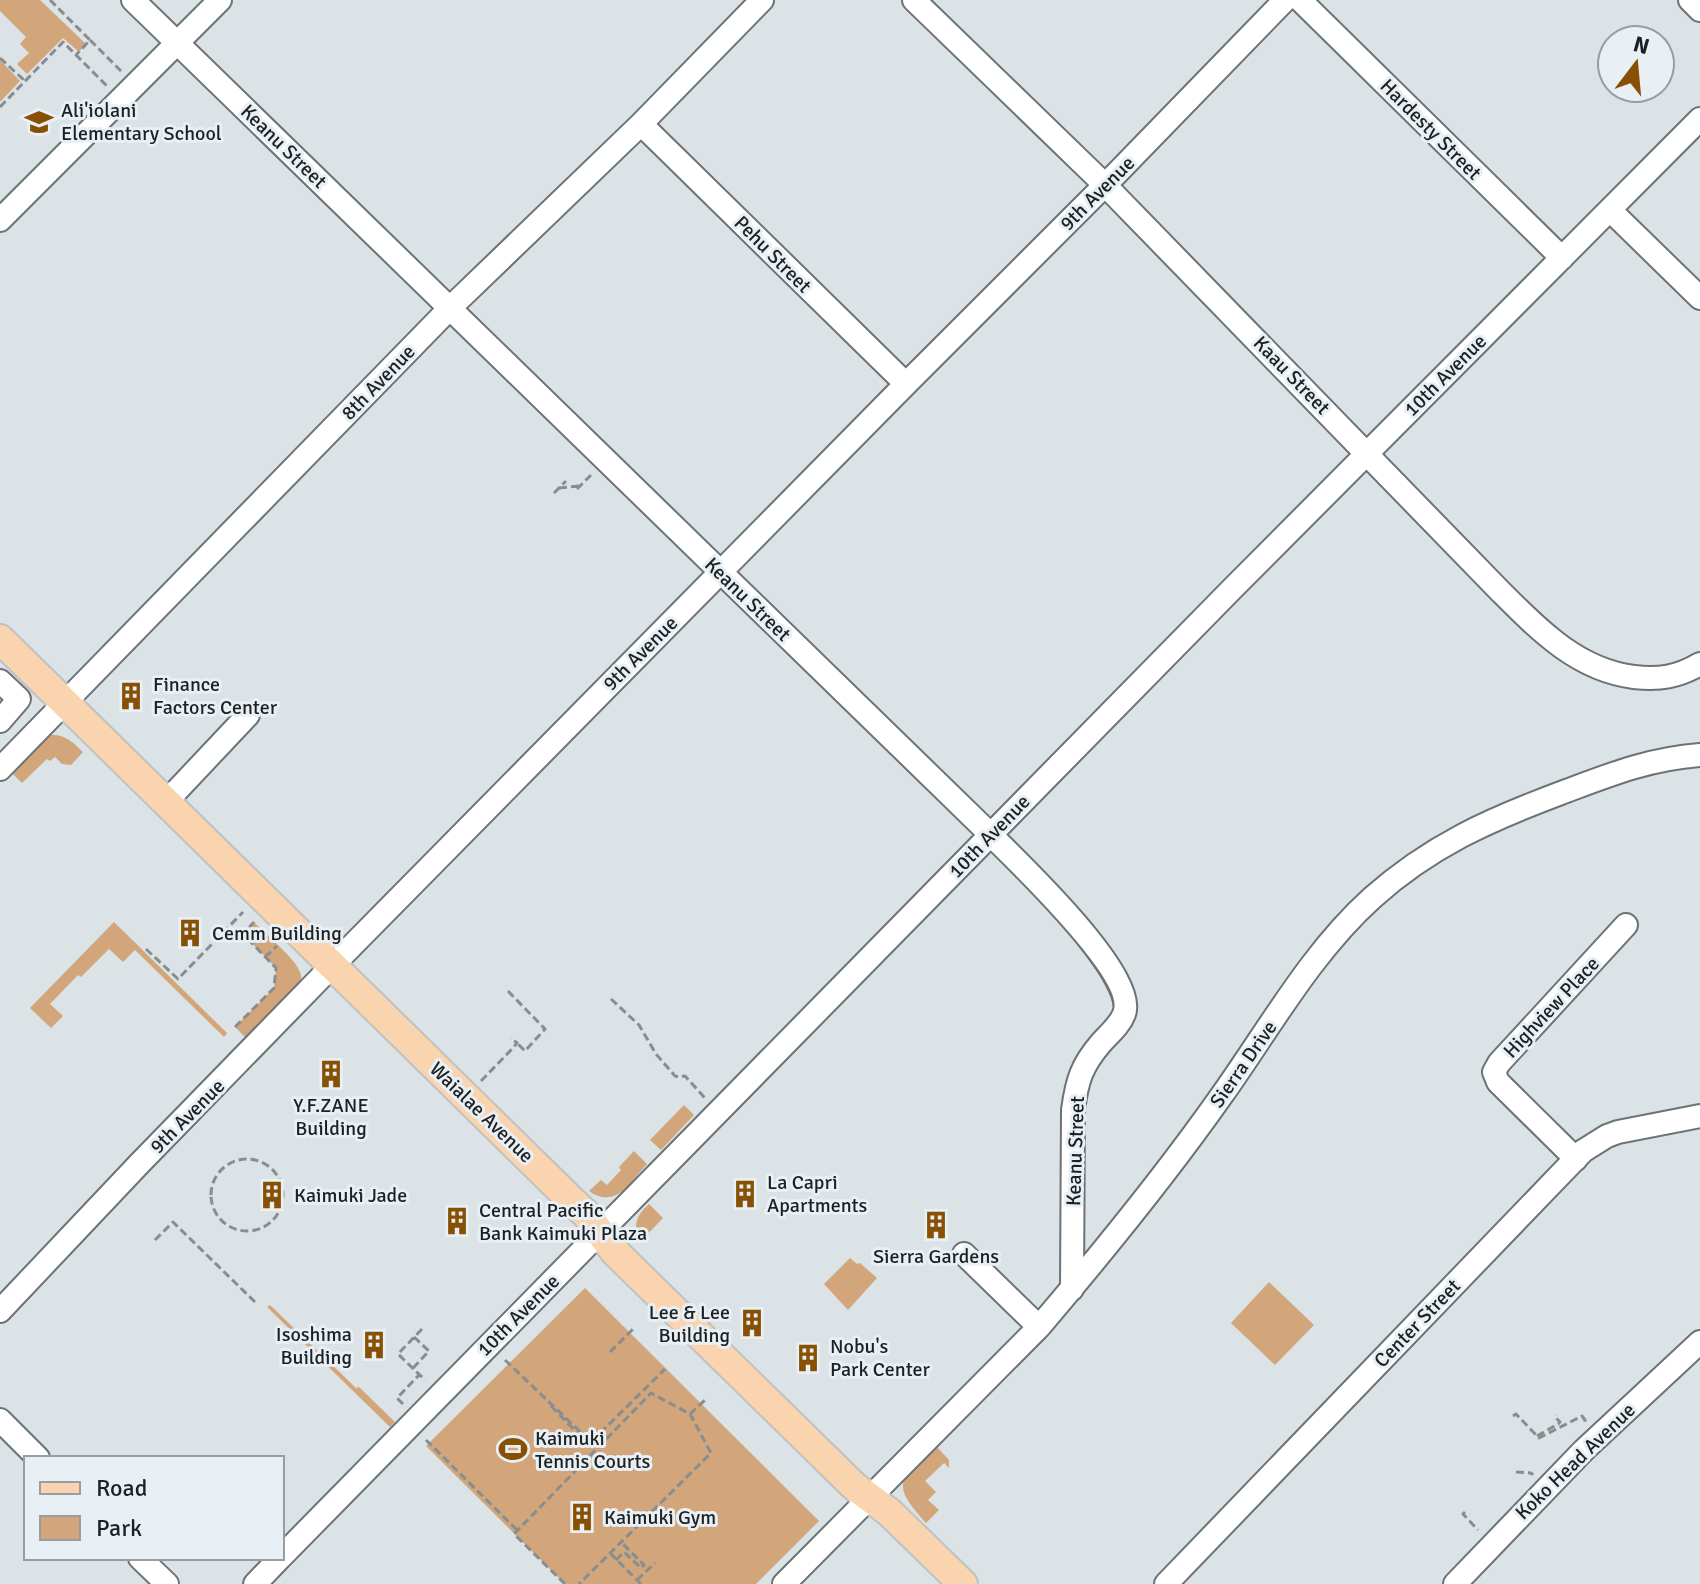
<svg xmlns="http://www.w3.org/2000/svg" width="1700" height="1584" viewBox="0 0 1700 1584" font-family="Signika,sans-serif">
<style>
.green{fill:#d2a57a}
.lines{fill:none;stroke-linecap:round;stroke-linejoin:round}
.minor-casing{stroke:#6c7377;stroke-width:26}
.major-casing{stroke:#c0c1c1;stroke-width:32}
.path{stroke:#888e90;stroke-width:3;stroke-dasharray:8 4;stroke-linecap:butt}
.minor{stroke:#fff;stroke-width:22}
.major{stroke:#fad4af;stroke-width:28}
.labels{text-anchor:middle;stroke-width:6;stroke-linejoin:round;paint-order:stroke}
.poi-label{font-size:20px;fill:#1e2122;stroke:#e8f0f5;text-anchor:start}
.street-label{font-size:20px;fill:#1e2122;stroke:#e8f0f5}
</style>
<rect width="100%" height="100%" fill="#dbe3e7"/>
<path class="green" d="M 0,0 L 40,0 L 86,44 L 79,52 L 63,38 L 27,74 L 17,64 L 29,53 L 20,44 L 26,37 L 0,11 Z
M 0,60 L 20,81 L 0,102 Z
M 50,735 C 65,734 73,742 83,752 L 71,765 L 62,764 L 55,757 L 50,761 L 47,759 L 22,783 L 9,770 L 42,738 Z
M 114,922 L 227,1033 L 224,1037 L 135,950 L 123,962 L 109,949 L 81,977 L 78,975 L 50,1004 L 63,1016 L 51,1028 L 30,1008 Z
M 254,922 C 264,933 296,959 300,972 C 302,977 301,979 300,985 L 249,1041 L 235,1027 L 274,988 L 276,968 L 243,934 Z
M 684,1105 L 694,1115 L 661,1150 L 650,1140 Z
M 634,1151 L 647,1164 C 630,1182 616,1210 589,1191 L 601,1180 L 607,1185 L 621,1170 L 619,1167 Z
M 649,1204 L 663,1218 L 641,1241 C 631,1226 637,1215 649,1204 Z
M 850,1258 L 857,1264 L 860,1263 L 877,1278 L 848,1310 L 824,1284 Z
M 1269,1282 L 1314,1325 L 1275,1365 L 1231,1323 Z
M 585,1288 L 819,1521 L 756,1584 L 565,1584 L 426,1446 Z
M 270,1305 L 356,1388 L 359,1387 L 395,1422 L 390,1427 L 267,1307 Z
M 935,1445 L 949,1460 L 949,1468 L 944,1463 L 925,1481 L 936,1492 L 928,1500 L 939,1510 L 926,1523 C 889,1482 900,1481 935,1445 Z"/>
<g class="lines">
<defs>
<path id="minor" d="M 133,0 L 990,834 C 1018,862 1139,976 1124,1014 C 1120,1025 1109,1034 1101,1043 C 1082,1065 1077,1080 1073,1110 L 1072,1289
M 914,0 L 1105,185 L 1499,590 C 1538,629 1577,670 1634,677 C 1659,680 1678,677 1700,664
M 1300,0 L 1562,258
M 1690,0 L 1700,10
M 641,124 L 906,384
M 1610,210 L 1700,298
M 0,220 L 220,0
M 0,681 L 19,699 L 0,721
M 0,769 L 451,307 L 641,124 L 762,0
M 166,802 L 248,715
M 1576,1159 L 1498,1082 L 1494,1072 L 1499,1063 L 1626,925
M 964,1254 L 1039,1327
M 0,1311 L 140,1163 L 333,965 L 906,384 L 1117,173 L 1285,0
M 0,1420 L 38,1458
M 282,1556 L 1234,587 L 1700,119
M 140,1558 L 167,1584
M 255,1584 L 280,1558
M 784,1584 L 1039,1327 C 1103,1252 1165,1176 1222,1095 C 1269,1029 1311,953 1372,898 C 1430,846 1489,820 1561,793 C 1609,775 1648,759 1700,755
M 1166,1584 L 1583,1151 L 1607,1136 L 1618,1132 L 1700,1116
M 1455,1584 L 1584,1450 L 1700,1342"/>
<path id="major" d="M 0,639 L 571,1200 L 586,1214 L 615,1252 L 854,1486 L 889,1512 L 963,1584"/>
</defs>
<use href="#minor" class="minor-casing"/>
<use href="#major" class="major-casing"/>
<path class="path" d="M 50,0 L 90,40 L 76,55
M 90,40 L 121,71
M 0,58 L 25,81
M 0,107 L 63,42 L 107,86
M 559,488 L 579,486
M 577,489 L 591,475
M 554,493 L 566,481
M 251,943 L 263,931
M 146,949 L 178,979 L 243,912
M 265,957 L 277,946
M 508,991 L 545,1029 L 525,1051 L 517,1043
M 611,999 L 639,1025 L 656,1054 L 675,1076 L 679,1077 L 685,1076 L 705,1098
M 235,1027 L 274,988 L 276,968 L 243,934 L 254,922
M 481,1081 L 513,1048 L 517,1043 L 511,1038
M211 1195a36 36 0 1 1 72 0a36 36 0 1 1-72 0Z
M 155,1240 L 173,1222 L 255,1302
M 422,1329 L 398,1354 L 425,1380
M 610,1352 L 634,1328
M 505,1360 L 591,1442 L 665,1369
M 413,1368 L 429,1351 L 414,1337
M 403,1404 L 397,1398 L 419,1375
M 551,1406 L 589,1445 L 588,1446
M 690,1414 L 706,1399
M 1513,1416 L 1516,1414 L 1539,1438 L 1582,1416 L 1585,1420 L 1585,1423
M 1537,1436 L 1558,1424 L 1560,1422 L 1555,1417 L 1556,1415
M 426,1440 L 517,1530
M 1516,1472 L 1531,1473 L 1533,1475
M 1465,1512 L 1463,1514 L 1478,1530
M 610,1553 L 641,1584
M 616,1560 L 624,1552 L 641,1568 L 644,1565 L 621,1542
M 637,1580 L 655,1563
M 565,1584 L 514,1534 L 651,1393 L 690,1414 L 711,1453 L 579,1584"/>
<use href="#minor" class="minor"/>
<use href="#major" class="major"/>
</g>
<defs>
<symbol id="school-bare" viewBox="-9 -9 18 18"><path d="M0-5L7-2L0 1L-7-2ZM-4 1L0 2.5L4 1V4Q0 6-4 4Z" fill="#885003" stroke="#e8f0f5" stroke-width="2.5" paint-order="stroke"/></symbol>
<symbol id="building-bare" viewBox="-9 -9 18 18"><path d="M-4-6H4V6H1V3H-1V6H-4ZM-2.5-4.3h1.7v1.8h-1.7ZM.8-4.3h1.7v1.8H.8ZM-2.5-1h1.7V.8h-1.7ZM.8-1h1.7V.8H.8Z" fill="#885003" stroke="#e8f0f5" stroke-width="2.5" paint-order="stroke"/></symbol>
<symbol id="stadium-bare" viewBox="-9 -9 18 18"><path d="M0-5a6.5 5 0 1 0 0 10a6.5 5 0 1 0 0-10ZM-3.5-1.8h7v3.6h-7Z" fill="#885003" stroke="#e8f0f5" stroke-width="2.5" paint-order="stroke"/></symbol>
</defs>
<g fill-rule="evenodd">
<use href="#school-bare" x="19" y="102" width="40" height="40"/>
<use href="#building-bare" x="111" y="676" width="40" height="40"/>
<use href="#building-bare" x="170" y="913" width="40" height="40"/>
<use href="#building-bare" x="311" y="1054" width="40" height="40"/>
<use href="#building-bare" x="725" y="1174" width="40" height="40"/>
<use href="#building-bare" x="252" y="1175" width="40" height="40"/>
<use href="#building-bare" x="437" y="1201" width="40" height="40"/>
<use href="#building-bare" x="916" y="1205" width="40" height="40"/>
<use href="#building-bare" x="732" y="1303" width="40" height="40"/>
<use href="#building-bare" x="354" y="1325" width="40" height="40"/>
<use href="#building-bare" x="788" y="1338" width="40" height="40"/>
<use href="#stadium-bare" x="493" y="1429" width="40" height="40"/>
<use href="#building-bare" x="562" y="1497" width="40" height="40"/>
</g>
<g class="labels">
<g class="poi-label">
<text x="61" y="117">Ali'iolani<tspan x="61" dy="23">Elementary School</tspan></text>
<text x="153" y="691">Finance<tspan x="153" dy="23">Factors Center</tspan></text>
<text x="212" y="940">Cemm Building</text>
<text x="331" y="1112" text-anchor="middle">Y.F.ZANE<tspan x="331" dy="23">Building</tspan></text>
<text x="767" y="1189">La Capri<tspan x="767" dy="23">Apartments</tspan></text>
<text x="294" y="1202">Kaimuki Jade</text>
<text x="479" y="1217">Central Pacific<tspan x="479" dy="23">Bank Kaimuki Plaza</tspan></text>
<text x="936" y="1263" text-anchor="middle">Sierra Gardens</text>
<text x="730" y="1319" text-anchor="end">Lee &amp; Lee<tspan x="730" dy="23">Building</tspan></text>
<text x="352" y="1341" text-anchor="end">Isoshima<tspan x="352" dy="23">Building</tspan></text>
<text x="830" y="1353">Nobu's<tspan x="830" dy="23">Park Center</tspan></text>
<text x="535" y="1445">Kaimuki<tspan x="535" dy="23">Tennis Courts</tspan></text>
<text x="604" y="1524">Kaimuki Gym</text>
</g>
<g class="street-label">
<text transform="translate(1431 129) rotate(45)" y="7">Hardesty Street</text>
<text transform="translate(284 146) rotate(44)" y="7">Keanu Street</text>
<text transform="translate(1097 193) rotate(-45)" y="7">9th Avenue</text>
<text transform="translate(773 254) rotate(45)" y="7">Pehu Street</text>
<text transform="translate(1292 375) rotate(46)" y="7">Kaau Street</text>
<text transform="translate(1445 375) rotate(-45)" y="7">10th Avenue</text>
<text transform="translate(378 382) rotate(-46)" y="7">8th Avenue</text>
<text transform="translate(748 599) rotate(44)" y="7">Keanu Street</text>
<text transform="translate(640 653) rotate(-45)" y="7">9th Avenue</text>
<text transform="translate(989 836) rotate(-46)" y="7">10th Avenue</text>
<text transform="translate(1551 1007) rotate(-47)" y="7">Highview Place</text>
<text transform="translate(1243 1064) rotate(-55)" y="7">Sierra Drive</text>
<text transform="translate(482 1112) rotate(44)" y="7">Waialae Avenue</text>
<text transform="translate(187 1116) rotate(-45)" y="7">9th Avenue</text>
<text transform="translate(1075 1151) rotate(-88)" y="7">Keanu Street</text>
<text transform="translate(518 1315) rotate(-45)" y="7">10th Avenue</text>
<text transform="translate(1417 1323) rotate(-46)" y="7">Center Street</text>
<text transform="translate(1575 1461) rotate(-44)" y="7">Koko Head Avenue</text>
</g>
</g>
<rect x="24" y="1456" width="260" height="104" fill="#e8f0f5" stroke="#979da1" stroke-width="2"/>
<rect x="40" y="1482" width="40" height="12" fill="#fad4af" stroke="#979da1" stroke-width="2"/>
<text x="96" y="1496" font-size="24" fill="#1e2122">Road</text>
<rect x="40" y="1516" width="40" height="24" fill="#d2a57a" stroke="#979da1" stroke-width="2"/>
<text x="96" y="1536" font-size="24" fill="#1e2122">Park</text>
<g transform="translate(1636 64) rotate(16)"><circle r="38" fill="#e8f0f5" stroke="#979da1" stroke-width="2"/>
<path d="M0-6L14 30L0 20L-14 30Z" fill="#885003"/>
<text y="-12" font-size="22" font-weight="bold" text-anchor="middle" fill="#1e2122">N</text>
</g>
</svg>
